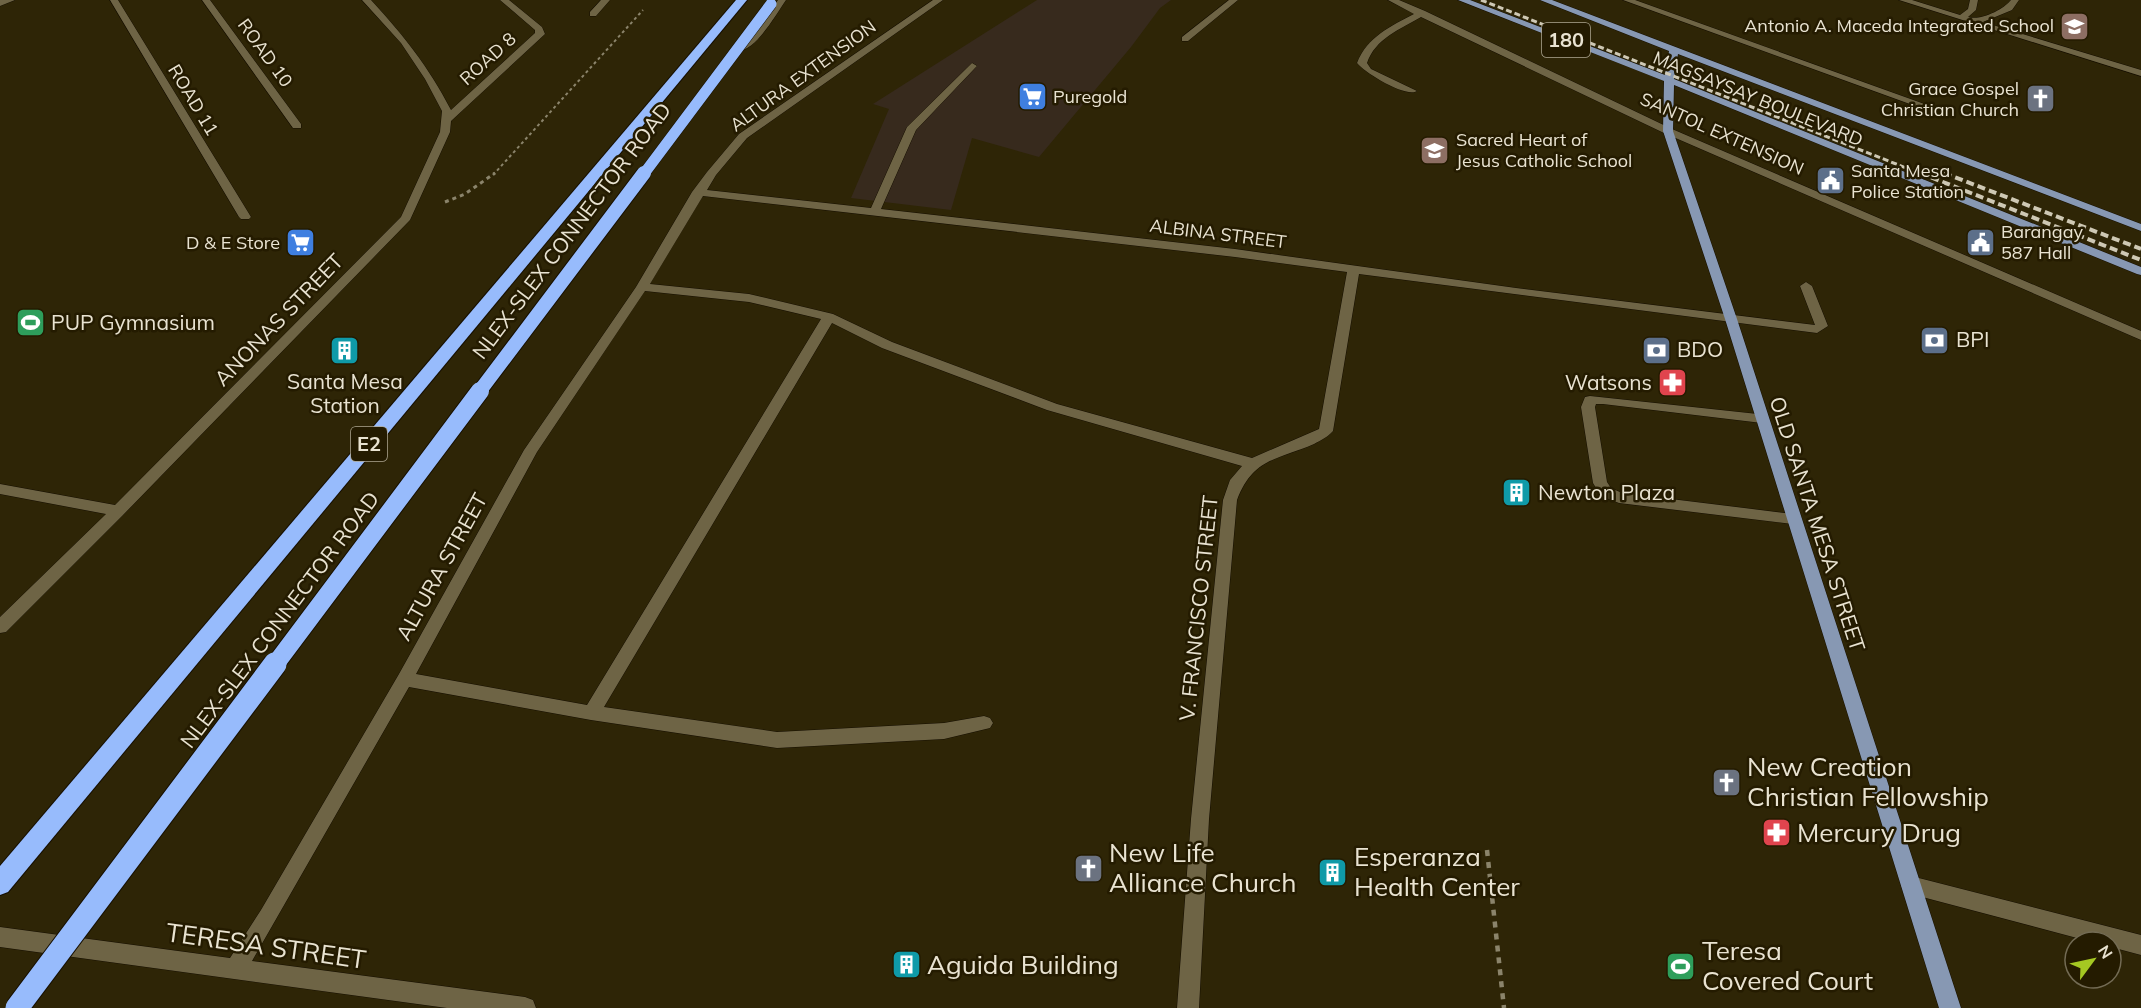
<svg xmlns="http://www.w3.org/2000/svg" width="2141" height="1008" viewBox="0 0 2141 1008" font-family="Mulish,sans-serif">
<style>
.commercial{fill:#372a1d}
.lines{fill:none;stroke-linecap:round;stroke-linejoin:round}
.minor-casing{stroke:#150e00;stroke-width:1}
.major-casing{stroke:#150e00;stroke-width:1}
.highway-casing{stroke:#150e00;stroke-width:2}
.path-far2{stroke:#8b846b;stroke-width:2;stroke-dasharray:3 3;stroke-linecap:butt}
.path-far1{stroke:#8b846b;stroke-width:3;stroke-dasharray:4 4;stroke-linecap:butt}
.path{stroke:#8b846b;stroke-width:4.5;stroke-dasharray:6 6;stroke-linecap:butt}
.minor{fill:#6e6445;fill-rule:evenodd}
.major{fill:#8798b3;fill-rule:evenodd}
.highway{fill:#97bbfc;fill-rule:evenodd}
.rail-far1{stroke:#cec8b4;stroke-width:3;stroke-dasharray:6 3;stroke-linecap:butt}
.rail{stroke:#cec8b4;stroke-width:4;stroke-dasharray:8 4;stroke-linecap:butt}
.highway-bridge-far3-casing{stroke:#150e00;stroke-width:12;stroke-linecap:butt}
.highway-bridge-far2-casing{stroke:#150e00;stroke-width:16;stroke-linecap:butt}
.highway-bridge-far1-casing{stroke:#150e00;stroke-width:20;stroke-linecap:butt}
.highway-bridge-casing{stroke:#150e00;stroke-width:25;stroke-linecap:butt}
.highway-bridge-far3{stroke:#97bbfc;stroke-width:11}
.highway-bridge-far2{stroke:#97bbfc;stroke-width:14}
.highway-bridge-far1{stroke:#97bbfc;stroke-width:18}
.highway-bridge{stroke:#97bbfc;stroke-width:23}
.labels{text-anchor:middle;stroke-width:5;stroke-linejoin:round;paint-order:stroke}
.far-poi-label{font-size:18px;fill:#e9e3d1;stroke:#241b00;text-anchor:start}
.far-street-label{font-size:18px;fill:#e9e3d1;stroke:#241b00}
.shield{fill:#241b00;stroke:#aea792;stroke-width:1.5}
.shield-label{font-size:20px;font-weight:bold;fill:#e9e3d1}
.street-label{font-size:21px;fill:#e9e3d1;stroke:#241b00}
.poi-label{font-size:21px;fill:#e9e3d1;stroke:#241b00;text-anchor:start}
.near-poi-label{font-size:26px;fill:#e9e3d1;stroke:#241b00;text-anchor:start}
.near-street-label{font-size:26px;fill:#e9e3d1;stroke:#241b00}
</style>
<rect width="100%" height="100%" fill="#2e2506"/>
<path class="commercial" d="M 1037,0 L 1171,0 L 1160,8 L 1131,47 L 1039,157 L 972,138 L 951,210 L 851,198 L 889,109 L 873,104 Z"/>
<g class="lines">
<defs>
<path id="minor" d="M 0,0 L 15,0 L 0,6 Z
M 110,0 L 118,0 L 251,217 L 249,219 L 241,219 L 239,217 Z
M 202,0 L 210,0 L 301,124 L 301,128 L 293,128 Z
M 362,0 L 371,0 C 404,36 428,66 451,110 L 535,33 L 535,30 L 500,0 L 509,0 L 542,27 L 545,34 L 451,121 L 450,132 L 410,220 L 123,515 L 6,632 L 0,633 L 0,617 L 106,514 L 0,494 L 0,484 L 115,505 L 401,217 L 440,132 L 442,111 L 425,79 L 401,43 Z
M 601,0 L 610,0 L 596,16 L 590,16 L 590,12 Z
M 778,0 L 786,0 C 776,14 755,53 736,51 L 736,47 L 754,33 Z
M 933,0 L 943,0 L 747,138 L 716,175 L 707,190 L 871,208 L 907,127 L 972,63 L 977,66 L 975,68 L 916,130 L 881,209 L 1235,249 L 1516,288 L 1815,325 L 1800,286 L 1806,282 L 1812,286 L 1828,326 L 1817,333 L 1359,274 L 1333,431 C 1328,437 1321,440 1314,444 C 1277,460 1253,458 1237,500 L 1209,819 L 1199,1008 L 1177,1008 L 1191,819 L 1223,500 L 1230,480 L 1242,466 L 1047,410 L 882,348 L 832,323 L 604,707 L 777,732 L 944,723 L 984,716 L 990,718 L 993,723 L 990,728 L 944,739 L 777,748 L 591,720 L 409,687 L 252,961 L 525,997 L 533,1000 L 536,1008 L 447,1008 L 0,947 L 0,927 L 230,958 L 261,910 L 399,674 L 524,450 L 636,287 L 692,192 L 707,172 L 739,134 ZM 703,196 L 1235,257 L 1347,272 L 1319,429 L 1252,458 L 1057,404 L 892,342 L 833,314 L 749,294 L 650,284 ZM 645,291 L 749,302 L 821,319 L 587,705 L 416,674 L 537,452 Z
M 1229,0 L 1238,0 L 1188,41 L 1182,41 L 1182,37 Z
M 1388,0 L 1399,0 L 1425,11 L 1672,129 L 2141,331 L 2141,340 L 1664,133 L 1421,17 C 1400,29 1375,39 1367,63 L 1371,69 L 1417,91 C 1406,98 1365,73 1357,63 C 1367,37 1391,26 1414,14 Z
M 1623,0 L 1635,0 L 1930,106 L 1921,108 Z
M 1899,0 L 1912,0 L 1960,15 L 1968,9 L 1970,0 L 1978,0 L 1976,10 L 1968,17 C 1980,21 2003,10 2011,0 L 2019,0 L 2012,10 L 1983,22 L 2141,70 L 2141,76 Z
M 1590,396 L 1767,415 L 1769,418 L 1762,423 L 1603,404 L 1596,404 L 1595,407 L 1607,482 L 1611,488 L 1622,493 L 1793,514 L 1798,515 L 1801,519 L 1798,523 L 1793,524 L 1619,503 L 1601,496 L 1593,483 L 1581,407 L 1585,397 Z
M 1911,876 L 2141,935 L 2141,955 L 2111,947 L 2111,942 L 2092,942 L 1911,894 L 1904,892 L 1901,885 L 1904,878 Z"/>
<path id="major" d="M 1458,0 L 1470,0 L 1665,75 L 1669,51 L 1540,0 L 1552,0 L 2141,224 L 2141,231 L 1678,54 L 1674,79 L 2141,267 L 2141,275 L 2137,274 L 1674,85 L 1673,131 L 1737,319 L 1961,1008 L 1939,1008 L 1725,319 L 1663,131 L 1664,81 Z"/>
<path id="highway" d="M 736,0 L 747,0 L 8,892 L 0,895 L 0,866 Z"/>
</defs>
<use href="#minor" class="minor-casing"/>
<use href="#major" class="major-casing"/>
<use href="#highway" class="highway-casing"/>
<path class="path-far2" d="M 493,175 L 643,10"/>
<path class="path-far1" d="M 445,202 L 465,194 L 495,173"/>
<path class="path" d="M 1487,850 L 1504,1008"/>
<use href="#minor" class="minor"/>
<use href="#major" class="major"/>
<use href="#highway" class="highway"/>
<path class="rail-far1" d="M 1481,0 L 1924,175
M 1934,169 L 1948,175"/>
<path class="rail" d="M 1920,173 L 2141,260
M 1944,173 L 2141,249"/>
<defs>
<path id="highway-bridge-far3" d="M 643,175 L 771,4"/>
<path id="highway-bridge-far2" d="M 479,392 L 644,173"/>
<path id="highway-bridge-far1" d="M 274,666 L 480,391"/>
<path id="highway-bridge" d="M 17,1008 L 275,664"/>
</defs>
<use href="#highway-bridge-far3" class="highway-bridge-far3-casing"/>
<use href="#highway-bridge-far2" class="highway-bridge-far2-casing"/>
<use href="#highway-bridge-far1" class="highway-bridge-far1-casing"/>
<use href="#highway-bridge" class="highway-bridge-casing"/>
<use href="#highway-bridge-far3" class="highway-bridge-far3"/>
<use href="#highway-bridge-far2" class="highway-bridge-far2"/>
<use href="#highway-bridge-far1" class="highway-bridge-far1"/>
<use href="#highway-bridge" class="highway-bridge"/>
</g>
<defs>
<symbol id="school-square" viewBox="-11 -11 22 22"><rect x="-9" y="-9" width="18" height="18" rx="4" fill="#8d6e63" stroke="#241b00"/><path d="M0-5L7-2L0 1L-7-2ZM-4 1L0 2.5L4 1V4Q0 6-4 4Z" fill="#fff"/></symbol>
<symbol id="supermarket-square" viewBox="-11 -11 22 22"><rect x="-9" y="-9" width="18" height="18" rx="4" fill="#3f7fe0" stroke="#241b00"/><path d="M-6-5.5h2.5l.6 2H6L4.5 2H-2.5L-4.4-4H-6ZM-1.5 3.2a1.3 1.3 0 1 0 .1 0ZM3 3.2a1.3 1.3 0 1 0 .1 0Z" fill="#fff"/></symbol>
<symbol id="church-square" viewBox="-11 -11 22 22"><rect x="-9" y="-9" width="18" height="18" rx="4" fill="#6b7280" stroke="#241b00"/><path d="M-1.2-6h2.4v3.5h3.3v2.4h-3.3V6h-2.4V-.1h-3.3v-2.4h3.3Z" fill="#fff"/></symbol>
<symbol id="civic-square" viewBox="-11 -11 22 22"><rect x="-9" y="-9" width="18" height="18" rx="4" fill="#5c6f8a" stroke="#241b00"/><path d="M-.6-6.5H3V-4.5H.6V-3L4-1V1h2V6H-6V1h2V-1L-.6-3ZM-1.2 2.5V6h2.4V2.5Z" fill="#fff"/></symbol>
<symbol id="stadium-square" viewBox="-11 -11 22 22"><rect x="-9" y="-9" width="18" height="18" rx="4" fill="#2e9e5b" stroke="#241b00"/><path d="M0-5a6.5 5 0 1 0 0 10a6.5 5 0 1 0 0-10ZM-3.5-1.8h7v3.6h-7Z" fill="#fff"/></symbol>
<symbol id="bank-square" viewBox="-11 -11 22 22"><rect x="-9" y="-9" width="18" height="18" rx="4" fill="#5c6f8a" stroke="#241b00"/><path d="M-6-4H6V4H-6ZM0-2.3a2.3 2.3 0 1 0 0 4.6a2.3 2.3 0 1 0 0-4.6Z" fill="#fff"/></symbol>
<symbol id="building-square" viewBox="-11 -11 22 22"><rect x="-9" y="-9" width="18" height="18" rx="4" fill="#0f9aa8" stroke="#241b00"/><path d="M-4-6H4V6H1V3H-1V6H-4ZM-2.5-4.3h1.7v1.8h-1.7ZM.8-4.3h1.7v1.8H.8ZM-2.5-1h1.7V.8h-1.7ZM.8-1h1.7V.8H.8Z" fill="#fff"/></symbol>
<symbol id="pharmacy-square" viewBox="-11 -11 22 22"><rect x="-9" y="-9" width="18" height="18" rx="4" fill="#e0444e" stroke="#241b00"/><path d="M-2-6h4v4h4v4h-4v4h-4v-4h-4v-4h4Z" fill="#fff"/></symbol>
</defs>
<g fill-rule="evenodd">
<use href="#school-square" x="2058" y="10" width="33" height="33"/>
<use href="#supermarket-square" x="1016" y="80" width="33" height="33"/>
<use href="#church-square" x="2024" y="82" width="33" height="33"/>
<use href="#school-square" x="1418" y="134" width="33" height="33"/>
<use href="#civic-square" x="1814" y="164" width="33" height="33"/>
<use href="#civic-square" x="1964" y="226" width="33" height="33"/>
<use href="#supermarket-square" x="284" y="226" width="33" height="33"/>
<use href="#stadium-square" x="14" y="306" width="33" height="33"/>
<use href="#bank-square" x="1918" y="324" width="33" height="33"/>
<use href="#bank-square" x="1640" y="334" width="33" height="33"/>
<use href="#building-square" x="328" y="334" width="33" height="33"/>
<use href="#pharmacy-square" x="1656" y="366" width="33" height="33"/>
<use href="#building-square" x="1500" y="476" width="33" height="33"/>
<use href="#church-square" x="1710" y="766" width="33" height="33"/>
<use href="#pharmacy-square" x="1760" y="816" width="33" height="33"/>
<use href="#church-square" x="1072" y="852" width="33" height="33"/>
<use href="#building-square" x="1316" y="856" width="33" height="33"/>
<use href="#building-square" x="890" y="948" width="33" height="33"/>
<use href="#stadium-square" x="1664" y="950" width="33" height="33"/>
</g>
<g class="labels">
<g class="far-poi-label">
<text x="2054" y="32" text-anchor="end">Antonio A. Maceda Integrated School</text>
<text x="2019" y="95" text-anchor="end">Grace Gospel<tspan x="2019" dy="21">Christian Church</tspan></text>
<text x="1053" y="103">Puregold</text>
<text x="1456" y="146">Sacred Heart of<tspan x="1456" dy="21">Jesus Catholic School</tspan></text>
<text x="1851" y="177">Santa Mesa<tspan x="1851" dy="21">Police Station</tspan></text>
<text x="2001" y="238">Barangay<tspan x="2001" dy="21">587 Hall</tspan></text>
<text x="280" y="249" text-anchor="end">D &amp; E Store</text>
</g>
<g class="far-street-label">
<text transform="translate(265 53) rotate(54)" y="6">ROAD 10</text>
<text transform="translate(488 59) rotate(-42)" y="6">ROAD 8</text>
<text transform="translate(803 76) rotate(-36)" y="6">ALTURA EXTENSION</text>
<text transform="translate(1758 99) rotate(22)" y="6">MAGSAYSAY BOULEVARD</text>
<text transform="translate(193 100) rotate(59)" y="6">ROAD 11</text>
<text transform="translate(1722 134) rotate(24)" y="6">SANTOL EXTENSION</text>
<text transform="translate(1218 234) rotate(7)" y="6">ALBINA STREET</text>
</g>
<g class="shield">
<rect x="1542" y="23" width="48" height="34" rx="4.5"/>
<rect x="351" y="427" width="36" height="34" rx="4.5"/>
</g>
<g class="shield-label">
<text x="1566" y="47">180</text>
<text x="369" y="451">E2</text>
</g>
<g class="street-label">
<text transform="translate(572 231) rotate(-53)" y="7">NLEX-SLEX CONNECTOR ROAD</text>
<text transform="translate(279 320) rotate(-46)" y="7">ANONAS STREET</text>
<text transform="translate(1817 524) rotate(72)" y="7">OLD SANTA MESA STREET</text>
<text transform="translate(442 567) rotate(-61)" y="7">ALTURA STREET</text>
<text transform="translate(1199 608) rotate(-84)" y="7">V. FRANCISCO STREET</text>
<text transform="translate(280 620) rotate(-53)" y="7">NLEX-SLEX CONNECTOR ROAD</text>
</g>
<g class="poi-label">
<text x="51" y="330">PUP Gymnasium</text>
<text x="1956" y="347">BPI</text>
<text x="1677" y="357">BDO</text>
<text x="345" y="389" text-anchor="middle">Santa Mesa<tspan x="345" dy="24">Station</tspan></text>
<text x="1652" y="390" text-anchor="end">Watsons</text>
<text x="1538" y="500">Newton Plaza</text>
</g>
<g class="near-poi-label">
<text x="1747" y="776">New Creation<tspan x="1747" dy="30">Christian Fellowship</tspan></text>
<text x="1797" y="842">Mercury Drug</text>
<text x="1109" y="862">New Life<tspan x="1109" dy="30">Alliance Church</tspan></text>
<text x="1354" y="866">Esperanza<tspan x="1354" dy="30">Health Center</tspan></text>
<text x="1702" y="960">Teresa<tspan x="1702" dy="30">Covered Court</tspan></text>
<text x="927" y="974">Aguida Building</text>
</g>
<g class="near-street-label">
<text transform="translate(266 946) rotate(8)" y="9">TERESA STREET</text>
</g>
</g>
<g transform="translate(2093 960) rotate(57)"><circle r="28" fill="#241b00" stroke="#736b54" stroke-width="1.5"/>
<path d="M0-4.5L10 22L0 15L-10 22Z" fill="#a5c822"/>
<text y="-9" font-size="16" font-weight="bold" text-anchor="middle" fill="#e9e3d1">N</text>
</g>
</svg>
